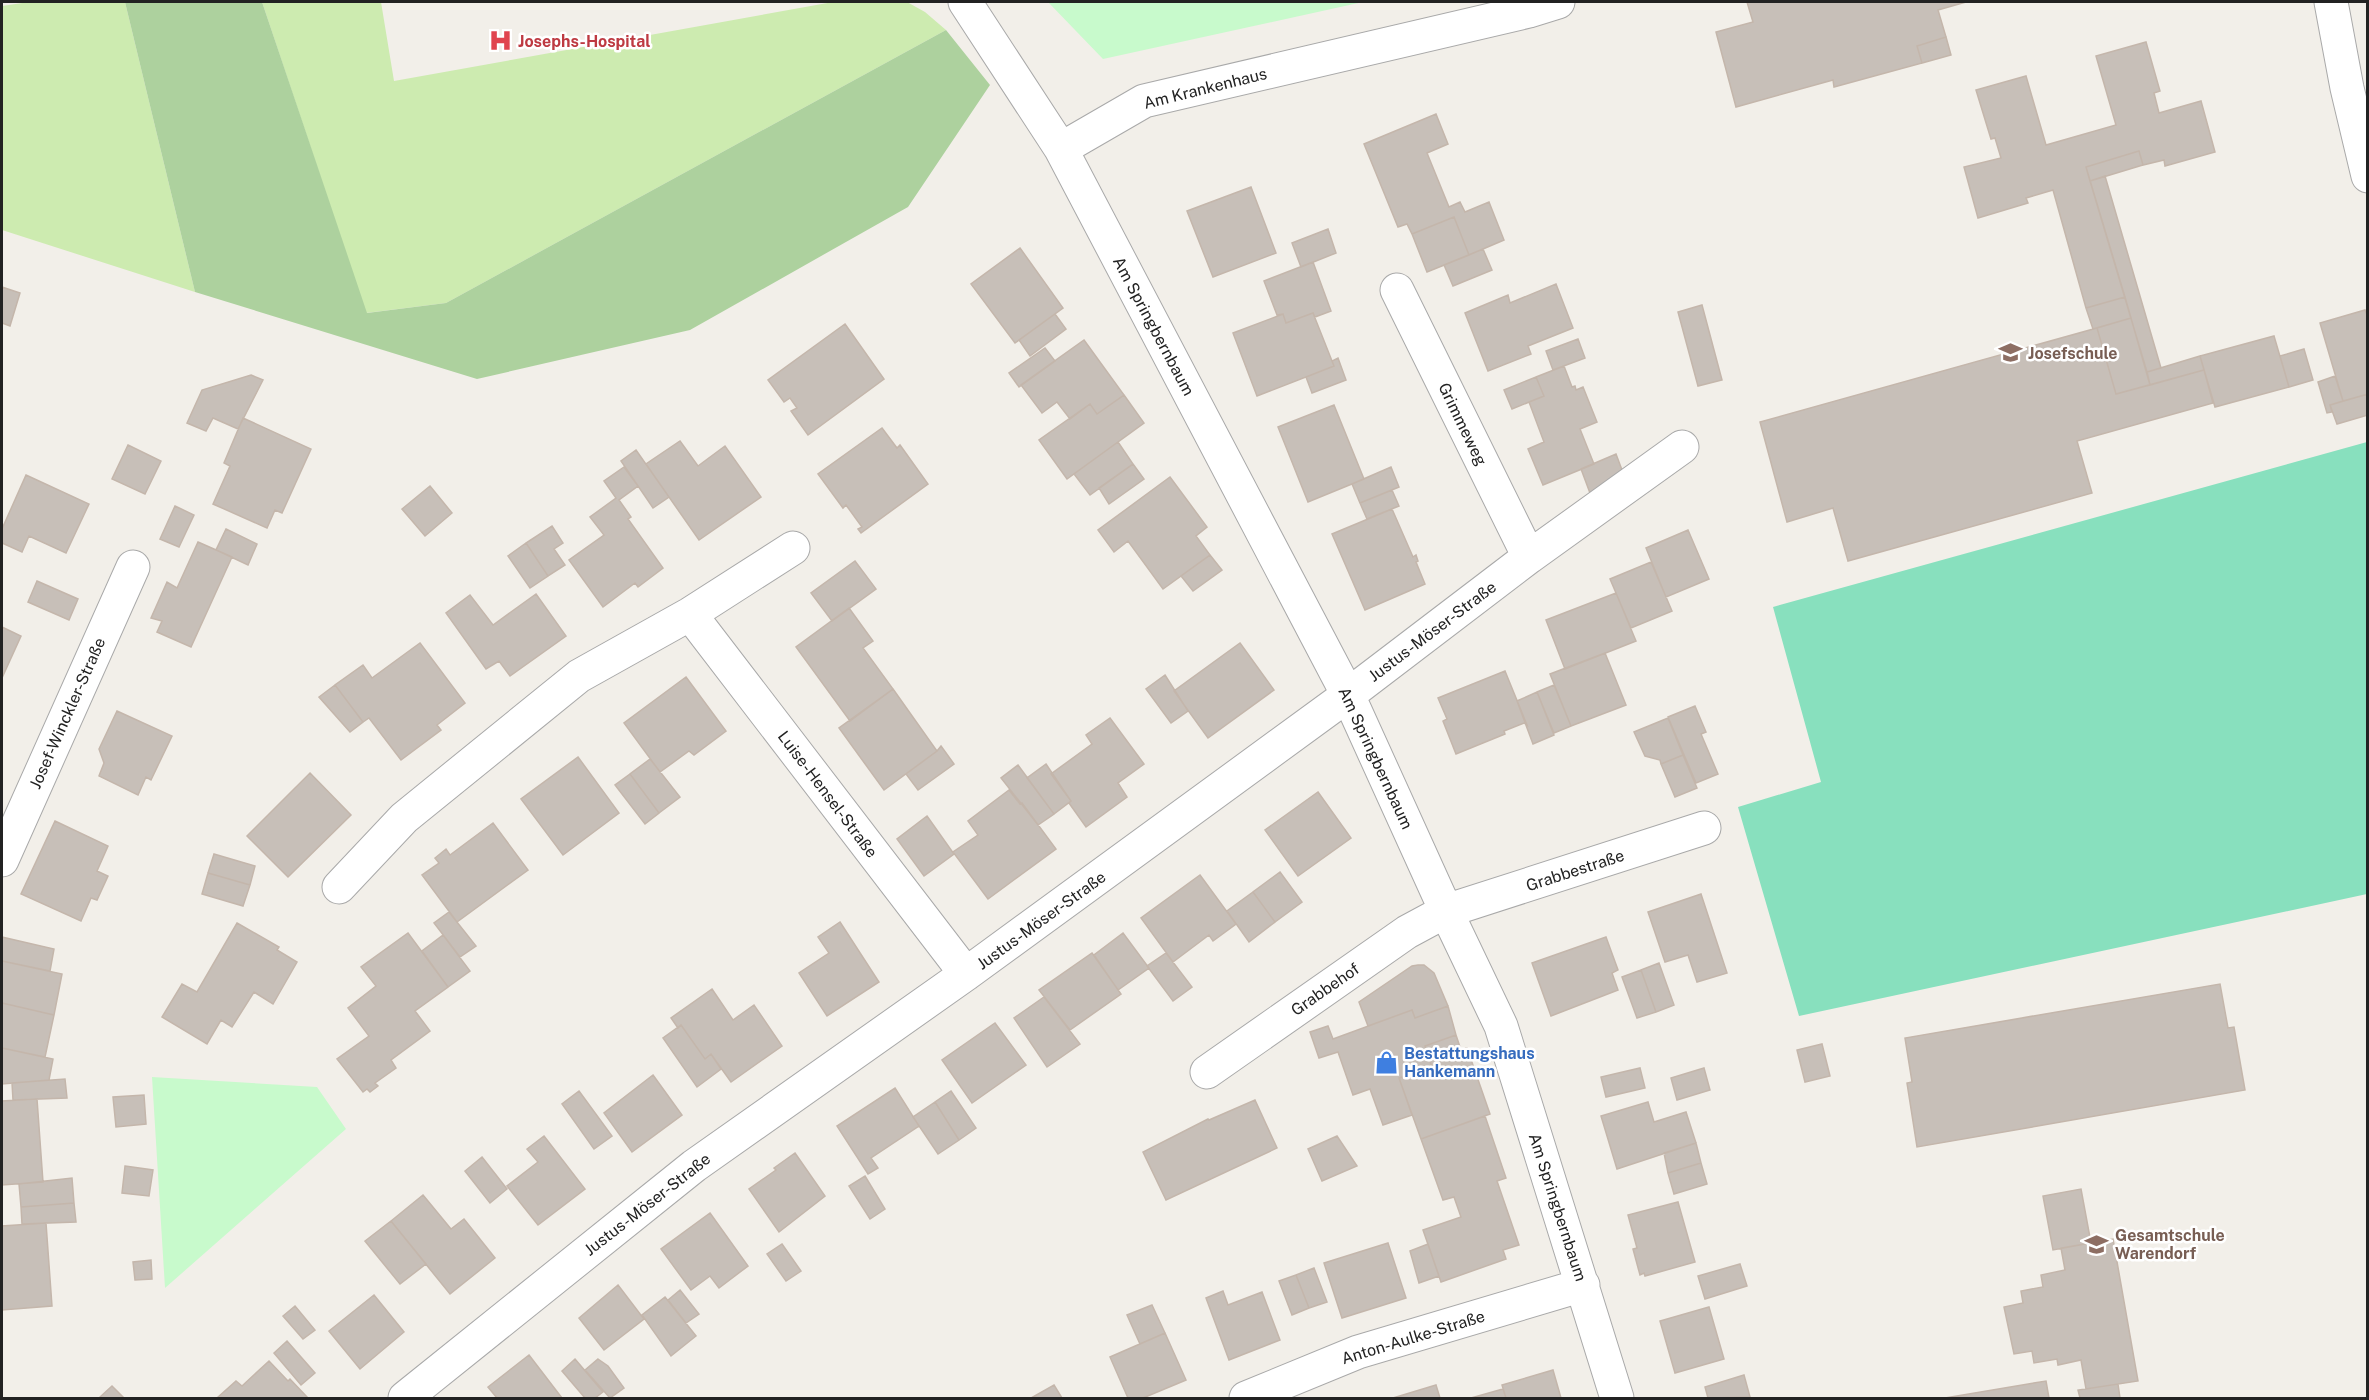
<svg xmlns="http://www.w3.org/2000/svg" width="2369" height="1400" viewBox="0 0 2369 1400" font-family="'Public Sans',sans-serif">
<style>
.grass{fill:#cdebb0}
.forest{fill:#add19e}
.park{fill:#c8facc}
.pitch{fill:#88e0be}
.building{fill:#c7bfb8;stroke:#c4b6ab;stroke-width:1.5}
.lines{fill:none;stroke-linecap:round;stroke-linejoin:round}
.minor-casing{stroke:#a9a9a9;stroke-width:35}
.minor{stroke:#fff;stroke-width:33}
.labels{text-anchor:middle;stroke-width:5;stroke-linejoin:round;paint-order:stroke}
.health-label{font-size:16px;font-weight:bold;fill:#be3a42;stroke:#fff;text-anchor:start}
.street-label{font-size:16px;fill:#222;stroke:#fff}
.education-label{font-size:16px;font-weight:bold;fill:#785e54;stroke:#fff;text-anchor:start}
.shop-label{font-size:16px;font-weight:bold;fill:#366cbe;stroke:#fff;text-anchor:start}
</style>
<rect width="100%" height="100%" fill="#f2efe9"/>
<path class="grass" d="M 29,2 L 125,2 L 195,292 L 2,230 L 2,6 Z
M 262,2 L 381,2 L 394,81 L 833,2 L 907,2 L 925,12 L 946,30 L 446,303 L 366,313 Z"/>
<path class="forest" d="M 125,2 L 262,2 L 367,313 L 446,303 L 946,30 L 990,85 L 908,207 L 690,330 L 477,379 L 195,292 Z"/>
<path class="park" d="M 1048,2 L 1363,2 L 1103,59 Z
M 152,1077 L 317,1087 L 346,1129 L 165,1288 Z"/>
<path class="pitch" d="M 2367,442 L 2367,894 L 1799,1016 L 1738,807 L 1821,782 L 1773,607 Z"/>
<path class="building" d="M 1747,2 L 1966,2 L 1938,10 L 1946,37 L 1917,46 L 1922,63 L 1834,87 L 1833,80 L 1736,107 L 1716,32 L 1753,22 Z
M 1946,37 L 1951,55 L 1922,63 L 1917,46 Z
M 2146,42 L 2160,91 L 2154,93 L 2159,113 L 2201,101 L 2215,152 L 2165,166 L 2164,160 L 2143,165 L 2139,151 L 2086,167 L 2125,297 L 2086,308 L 2053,190 L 2026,198 L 2028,203 L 1978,218 L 1964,167 L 2001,158 L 1995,138 L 1991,139 L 1976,90 L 2026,76 L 2046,145 L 2116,125 L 2096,56 Z
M 1436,114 L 1448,144 L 1427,153 L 1449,207 L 1460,202 L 1465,212 L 1489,202 L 1504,240 L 1469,255 L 1454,217 L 1412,234 L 1407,224 L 1398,227 L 1364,144 Z
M 2139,151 L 2143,165 L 2090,181 L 2086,167 Z
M 2105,176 L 2161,368 L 2147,372 L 2090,181 Z
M 1251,187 L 1276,253 L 1213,277 L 1187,211 Z
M 1454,217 L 1469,255 L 1427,272 L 1412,234 Z
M 1328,229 L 1336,253 L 1301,267 L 1292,243 Z
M 1020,248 L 1063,308 L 1015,343 L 971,284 Z
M 1483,249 L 1492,270 L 1453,286 L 1444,265 Z
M 1313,262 L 1331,311 L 1315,317 L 1313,313 L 1286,323 L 1283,314 L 1277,315 L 1264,281 Z
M 1556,284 L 1573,328 L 1528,346 L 1531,354 L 1488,371 L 1465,313 L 1508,295 L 1510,303 Z
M 2,287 L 20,293 L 10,326 L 2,323 Z
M 2125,297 L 2131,318 L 2093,329 L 2086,308 Z
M 1702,305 L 1722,380 L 1698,386 L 1678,312 Z
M 2365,310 L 2368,317 L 2368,394 L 2343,401 L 2320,323 Z
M 1313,313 L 1334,366 L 1257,396 L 1233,333 L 1283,314 L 1286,323 Z
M 1055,314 L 1066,329 L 1030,356 L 1019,340 Z
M 2131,318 L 2150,385 L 2116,394 L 2097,328 Z
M 845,324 L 884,379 L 808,435 L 791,411 L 797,408 L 790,398 L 784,402 L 768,380 Z
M 2097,328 L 2116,394 L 2204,370 L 2213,403 L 2077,441 L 2092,493 L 1848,561 L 1833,508 L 1787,522 L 1760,422 Z
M 2274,336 L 2289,387 L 2215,407 L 2200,356 Z
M 1578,339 L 1585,358 L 1553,370 L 1546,351 Z
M 1084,340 L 1124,395 L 1097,414 L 1090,404 L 1070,419 L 1057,402 L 1042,413 L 1021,385 Z
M 1045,348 L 1055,361 L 1019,387 L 1009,373 Z
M 2304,349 L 2313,380 L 2289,387 L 2280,356 Z
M 2200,356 L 2204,370 L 2150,385 L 2147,372 Z
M 1338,358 L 1346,380 L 1312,393 L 1306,377 L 1334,366 L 1332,361 Z
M 1564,366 L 1572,387 L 1575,386 L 1576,390 L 1583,387 L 1597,422 L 1580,429 L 1594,464 L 1543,485 L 1528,449 L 1544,442 L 1529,402 L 1544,396 L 1536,377 Z
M 251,375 L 263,380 L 238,429 L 213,418 L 206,431 L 187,423 L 202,390 Z
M 2335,376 L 2343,401 L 2330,405 L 2332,412 L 2327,413 L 2318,382 Z
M 1536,377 L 1544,396 L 1512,409 L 1504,390 Z
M 2368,394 L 2368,415 L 2337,424 L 2330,405 Z
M 1124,395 L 1144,423 L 1067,479 L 1039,440 L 1090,404 L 1097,414 Z
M 1334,405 L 1364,479 L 1308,502 L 1278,427 Z
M 243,418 L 311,449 L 282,513 L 275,510 L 267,528 L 213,504 L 230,466 L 224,463 Z
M 882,428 L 897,448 L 900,445 L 928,484 L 861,533 L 858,529 L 862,527 L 846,505 L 843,508 L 818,474 Z
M 680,441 L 698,466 L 725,446 L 761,497 L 699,540 L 646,464 Z
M 1118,442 L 1133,464 L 1090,495 L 1074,474 Z
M 128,445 L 161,461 L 145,494 L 112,479 Z
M 636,450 L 669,497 L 653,508 L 621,461 Z
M 1616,454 L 1622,470 L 1590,493 L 1581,469 Z
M 1133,464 L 1144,479 L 1109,504 L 1099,488 Z
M 624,467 L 638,486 L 619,500 L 631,517 L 628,519 L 663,568 L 638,587 L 635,583 L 603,607 L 569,560 L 604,535 L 590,517 L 616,498 L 604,481 Z
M 1391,467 L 1399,487 L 1360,503 L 1352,484 Z
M 26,475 L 89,504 L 66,553 L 29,536 L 22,552 L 2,543 L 2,529 Z
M 1170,477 L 1207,527 L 1196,536 L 1210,555 L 1163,589 L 1128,541 L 1114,552 L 1098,530 Z
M 430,486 L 452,513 L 425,536 L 402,509 Z
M 1392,490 L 1399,506 L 1367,519 L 1360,503 Z
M 175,506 L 194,515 L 179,547 L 160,539 Z
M 1392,509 L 1413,557 L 1416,555 L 1418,561 L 1416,562 L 1425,584 L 1365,610 L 1332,534 Z
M 552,526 L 563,543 L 554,549 L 565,565 L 548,576 L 526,543 Z
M 226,529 L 257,544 L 248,565 L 216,550 Z
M 1688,530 L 1709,579 L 1666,597 L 1646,548 Z
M 198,542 L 232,557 L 191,647 L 157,632 L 162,621 L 151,618 L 167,582 L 177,588 Z
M 526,543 L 548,576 L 530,588 L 508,556 Z
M 1210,555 L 1222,570 L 1193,591 L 1181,576 Z
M 855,561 L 876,589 L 832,621 L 811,593 Z
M 1651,562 L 1672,611 L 1631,628 L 1610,579 Z
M 37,581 L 78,599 L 69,620 L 28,602 Z
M 1616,593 L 1636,641 L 1565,669 L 1546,620 Z
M 536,594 L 566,636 L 510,676 L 499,661 L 486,669 L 446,613 L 470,595 L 493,625 Z
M 849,608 L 873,641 L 863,648 L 893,689 L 850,721 L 796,647 Z
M 2,627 L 21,636 L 2,678 Z
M 420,643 L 465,703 L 437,725 L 441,730 L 401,760 L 369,718 L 363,722 L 335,685 L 363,665 L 372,678 Z
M 1240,643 L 1274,690 L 1208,738 L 1174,691 Z
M 1605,653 L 1626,705 L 1571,726 L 1550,674 Z
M 1505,671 L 1527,725 L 1524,723 L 1504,731 L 1505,734 L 1456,754 L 1443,721 L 1447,719 L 1438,698 Z
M 1165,675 L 1188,711 L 1171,723 L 1146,689 Z
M 686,677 L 726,731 L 694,755 L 689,751 L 660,772 L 624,723 Z
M 335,685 L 363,722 L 350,732 L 319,697 Z
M 1554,685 L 1571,726 L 1554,733 L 1537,692 Z
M 893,689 L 937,751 L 884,790 L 839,728 Z
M 1537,692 L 1554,735 L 1533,744 L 1517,701 Z
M 1695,706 L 1706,732 L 1701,734 L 1718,774 L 1696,783 L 1668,717 Z
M 117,711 L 172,736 L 151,780 L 146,777 L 138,795 L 99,776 L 104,763 L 99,749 Z
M 1110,718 L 1144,764 L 1118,783 L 1127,797 L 1086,827 L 1069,803 L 1071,801 L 1051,774 L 1092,744 L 1086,735 Z
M 1668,718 L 1683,755 L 1661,764 L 1660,760 L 1645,756 L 1634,732 Z
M 941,746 L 954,764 L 918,790 L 906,774 L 937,751 Z
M 1683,755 L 1697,788 L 1675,797 L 1661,764 Z
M 578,757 L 619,813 L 563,855 L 521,799 Z
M 650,759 L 680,797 L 659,813 L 630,774 Z
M 1046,764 L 1071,801 L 1054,814 L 1027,778 Z
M 1018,765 L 1054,814 L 1038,825 L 1001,778 Z
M 310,773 L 351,815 L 288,877 L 247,836 Z
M 630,774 L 659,813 L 645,824 L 615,785 Z
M 1009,790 L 1020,804 L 1022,803 L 1056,849 L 988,899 L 953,852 L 978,835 L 968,821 Z
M 1318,792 L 1351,838 L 1298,876 L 1265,830 Z
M 927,816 L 954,854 L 924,876 L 897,839 Z
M 55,821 L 108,846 L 97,871 L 108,876 L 97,900 L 91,898 L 81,921 L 21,894 Z
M 493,823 L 528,870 L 457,922 L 422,875 L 439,863 L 435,858 L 446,849 L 450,855 Z
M 214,854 L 255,866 L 250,885 L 208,873 Z
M 1280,872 L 1302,902 L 1275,922 L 1253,892 Z
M 208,873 L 250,885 L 243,906 L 202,894 Z
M 1200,875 L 1236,924 L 1213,941 L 1209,935 L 1173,962 L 1141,918 Z
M 1253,892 L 1275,922 L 1249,942 L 1227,911 Z
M 1701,894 L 1727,973 L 1697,982 L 1688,955 L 1665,962 L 1648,912 Z
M 449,912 L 476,946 L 460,957 L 434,923 Z
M 840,922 L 879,982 L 827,1016 L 799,973 L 829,953 L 818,937 Z
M 237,923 L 279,947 L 277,950 L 297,962 L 273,1004 L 254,992 L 232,1027 L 221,1020 L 207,1044 L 162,1017 L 182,984 L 197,992 Z
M 408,933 L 448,987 L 415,1011 L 430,1031 L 391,1060 L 396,1068 L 375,1083 L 378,1086 L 370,1092 L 367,1089 L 363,1092 L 337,1059 L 369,1036 L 348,1008 L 376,986 L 361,967 Z
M 1123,933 L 1149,968 L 1118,990 L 1094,955 Z
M 443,935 L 470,971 L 448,987 L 422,951 Z
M 2,937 L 54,949 L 50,971 L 2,961 Z
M 1606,937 L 1618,970 L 1612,973 L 1618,990 L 1551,1016 L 1532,963 Z
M 1092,953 L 1121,994 L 1070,1030 L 1039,990 Z
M 1166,953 L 1192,987 L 1173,1001 L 1147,966 Z
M 2,961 L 62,974 L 54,1015 L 2,1003 Z
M 1659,963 L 1674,1005 L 1656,1012 L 1641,970 Z
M 1418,965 L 1424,965 L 1434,973 L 1448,1006 L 1415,1018 L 1412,1010 L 1368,1026 L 1359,1002 L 1412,966 Z
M 1641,970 L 1656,1012 L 1637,1018 L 1622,977 Z
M 2220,984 L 2228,1028 L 2234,1027 L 2245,1090 L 1917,1147 L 1907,1083 L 1912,1082 L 1905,1038 Z
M 712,989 L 733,1020 L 754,1005 L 782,1046 L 731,1082 L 711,1054 L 705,1059 L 681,1025 L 678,1028 L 671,1018 Z
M 1044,997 L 1080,1044 L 1047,1067 L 1014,1018 Z
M 2,1003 L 54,1015 L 45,1057 L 2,1048 Z
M 1448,1006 L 1456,1035 L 1425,1046 L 1432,1067 L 1399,1078 L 1412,1115 L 1383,1125 L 1370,1089 L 1353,1095 L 1338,1052 L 1319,1058 L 1310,1032 L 1328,1026 L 1333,1039 L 1412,1010 L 1415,1018 Z
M 995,1023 L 1026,1065 L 972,1103 L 942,1060 Z
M 681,1025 L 705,1059 L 711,1054 L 721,1069 L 697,1087 L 663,1038 Z
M 1456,1035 L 1461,1050 L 1467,1048 L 1490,1114 L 1421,1139 L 1399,1078 L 1432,1067 L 1425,1046 Z
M 1822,1044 L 1830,1076 L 1805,1082 L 1797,1050 Z
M 2,1048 L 53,1059 L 49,1080 L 2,1084 Z
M 1640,1068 L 1645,1088 L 1606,1097 L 1601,1077 Z
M 1704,1068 L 1710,1090 L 1677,1100 L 1671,1078 Z
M 653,1075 L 682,1115 L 632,1152 L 604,1113 Z
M 65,1079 L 67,1098 L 13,1100 L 12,1083 Z
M 895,1088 L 919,1126 L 871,1158 L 878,1168 L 868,1174 L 837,1126 Z
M 579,1091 L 612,1136 L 594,1149 L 562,1104 Z
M 951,1091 L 976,1128 L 959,1140 L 935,1102 Z
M 144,1095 L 146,1124 L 116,1127 L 113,1097 Z
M 37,1099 L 43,1182 L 2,1185 L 2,1101 Z
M 1255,1100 L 1277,1148 L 1166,1200 L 1143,1152 L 1208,1119 L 1209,1120 Z
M 935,1102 L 959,1140 L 938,1154 L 913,1117 Z
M 1648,1102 L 1654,1122 L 1686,1112 L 1696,1143 L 1617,1169 L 1601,1116 Z
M 1485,1116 L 1506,1178 L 1497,1181 L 1519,1245 L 1503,1250 L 1506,1259 L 1441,1282 L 1423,1230 L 1461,1217 L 1454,1197 L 1443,1200 L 1421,1139 Z
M 544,1136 L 585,1189 L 538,1225 L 507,1186 L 538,1162 L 527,1149 Z
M 1337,1136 L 1357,1166 L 1322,1181 L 1308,1149 Z
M 1696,1143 L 1701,1163 L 1668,1173 L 1664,1153 Z
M 795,1153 L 825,1196 L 779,1232 L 749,1189 L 776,1170 L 774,1168 Z
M 482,1157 L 507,1189 L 490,1203 L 465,1171 Z
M 1701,1163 L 1707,1184 L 1674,1194 L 1668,1173 Z
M 125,1166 L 153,1170 L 149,1196 L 122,1193 Z
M 865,1176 L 885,1209 L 870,1219 L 849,1186 Z
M 72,1178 L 74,1203 L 21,1207 L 19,1184 Z
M 2081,1189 L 2091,1243 L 2053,1250 L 2043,1196 Z
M 423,1195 L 451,1229 L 464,1219 L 495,1258 L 450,1294 L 391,1221 Z
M 1678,1202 L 1695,1262 L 1645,1276 L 1644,1273 L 1640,1275 L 1633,1249 L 1637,1248 L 1628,1215 Z
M 74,1203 L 76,1222 L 22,1224 L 21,1207 Z
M 710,1213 L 748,1266 L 719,1288 L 710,1276 L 691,1290 L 661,1249 Z
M 391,1221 L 426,1264 L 400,1284 L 365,1241 Z
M 46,1223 L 52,1306 L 2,1310 L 2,1226 Z
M 2113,1239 L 2138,1381 L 2086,1389 L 2081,1360 L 2058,1365 L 2057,1359 L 2034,1363 L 2032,1351 L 2014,1354 L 2004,1307 L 2023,1303 L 2021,1291 L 2043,1287 L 2041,1275 L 2065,1270 L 2061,1248 Z
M 1388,1243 L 1406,1298 L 1342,1318 L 1324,1263 Z
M 782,1244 L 801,1271 L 786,1281 L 767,1254 Z
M 1428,1244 L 1439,1276 L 1419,1283 L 1410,1251 Z
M 151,1260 L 152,1279 L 135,1280 L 133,1262 Z
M 1740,1264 L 1747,1286 L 1705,1299 L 1698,1276 Z
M 1314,1268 L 1327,1302 L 1309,1308 L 1296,1275 Z
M 1296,1275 L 1309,1308 L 1292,1315 L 1279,1281 Z
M 618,1285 L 644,1319 L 604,1350 L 579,1318 Z
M 680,1290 L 699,1314 L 686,1323 L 668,1300 Z
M 1223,1291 L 1228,1305 L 1262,1292 L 1280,1340 L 1229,1360 L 1206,1298 Z
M 374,1295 L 404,1332 L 360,1369 L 329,1331 Z
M 665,1297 L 696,1336 L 671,1356 L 642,1315 Z
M 1152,1305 L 1165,1333 L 1140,1344 L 1127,1315 Z
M 295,1306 L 315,1330 L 303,1339 L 283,1316 Z
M 1709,1307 L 1724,1359 L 1675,1373 L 1660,1321 Z
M 1165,1333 L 1186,1380 L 1143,1398 L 1128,1398 L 1110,1357 Z
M 287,1341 L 315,1373 L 301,1385 L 274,1353 Z
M 529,1355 L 562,1398 L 497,1398 L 488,1387 Z
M 575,1359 L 603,1392 L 595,1398 L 585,1398 L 562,1371 Z
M 598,1359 L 608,1366 L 624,1388 L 610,1398 L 585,1370 Z
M 269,1361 L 288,1381 L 290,1379 L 308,1398 L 217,1398 L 236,1381 L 242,1386 Z
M 1553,1370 L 1561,1398 L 1506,1398 L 1502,1385 Z
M 1744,1375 L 1750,1397 L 1708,1398 L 1705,1387 Z
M 2046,1381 L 2049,1398 L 1945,1398 Z
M 2118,1384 L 2120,1398 L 2080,1398 L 2078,1390 Z
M 1054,1385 L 1062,1398 L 1031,1398 Z
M 1436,1385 L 1440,1398 L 1393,1398 Z
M 112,1386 L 124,1398 L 99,1398 Z
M 1503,1389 L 1506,1398 L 1471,1398 Z"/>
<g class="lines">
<defs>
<path id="minor" d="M 965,2 L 1061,149 L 1348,695 L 1446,911 L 1501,1026 L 1617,1398
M 2331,2 L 2347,88 L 2368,176
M 1061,149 L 1144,101 L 1529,11 L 1558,2
M 1397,290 L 1529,557
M 690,614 L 966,974
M 2,860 L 133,567
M 339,887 L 404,818 L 579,676 L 690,614 L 793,548
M 1207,1072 L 1407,932 L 1446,911 L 1704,828
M 405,1398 L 694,1166 L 966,974 L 1348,695 L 1529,557 L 1682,447
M 1246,1398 L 1358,1352 L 1583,1285"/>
</defs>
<use href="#minor" class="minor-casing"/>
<use href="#minor" class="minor"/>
</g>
<defs>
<symbol id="hospital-bare" viewBox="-9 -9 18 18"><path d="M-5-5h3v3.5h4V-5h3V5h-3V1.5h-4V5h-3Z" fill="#e0444e" stroke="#fff" stroke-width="2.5" paint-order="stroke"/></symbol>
<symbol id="school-bare" viewBox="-9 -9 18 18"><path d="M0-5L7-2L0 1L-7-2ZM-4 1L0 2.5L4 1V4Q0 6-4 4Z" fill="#8d6e63" stroke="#fff" stroke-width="2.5" paint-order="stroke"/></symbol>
<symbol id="shop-bare" viewBox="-9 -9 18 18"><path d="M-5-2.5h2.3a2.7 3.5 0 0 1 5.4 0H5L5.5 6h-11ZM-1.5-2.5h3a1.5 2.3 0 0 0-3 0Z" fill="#3f7fe0" stroke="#fff" stroke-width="2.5" paint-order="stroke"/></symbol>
</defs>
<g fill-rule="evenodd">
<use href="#hospital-bare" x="484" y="24" width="33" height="33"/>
<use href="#school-bare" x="1994" y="336" width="33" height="33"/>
<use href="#shop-bare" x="1370" y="1046" width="33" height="33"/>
<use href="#school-bare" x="2080" y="1228" width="33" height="33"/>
</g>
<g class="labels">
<g class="health-label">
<text x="518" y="47">Josephs-Hospital</text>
</g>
<g class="street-label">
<text transform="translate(1205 88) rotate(-14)" y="6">Am Krankenhaus</text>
<text transform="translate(1154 326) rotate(62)" y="6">Am Springbernbaum</text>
<text transform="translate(1463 424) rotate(64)" y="6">Grimmeweg</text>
<text transform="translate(1432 631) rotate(-37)" y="6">Justus-Möser-Straße</text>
<text transform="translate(67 713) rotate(-66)" y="6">Josef-Winckler-Straße</text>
<text transform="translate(1376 758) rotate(65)" y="6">Am Springbernbaum</text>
<text transform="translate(828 794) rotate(53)" y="6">Luise-Hensel-Straße</text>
<text transform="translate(1575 870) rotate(-18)" y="6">Grabbestraße</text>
<text transform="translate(1041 920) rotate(-36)" y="6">Justus-Möser-Straße</text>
<text transform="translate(1325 989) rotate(-35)" y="6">Grabbehof</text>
<text transform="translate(647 1204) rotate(-38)" y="6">Justus-Möser-Straße</text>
<text transform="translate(1558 1207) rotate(72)" y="6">Am Springbernbaum</text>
<text transform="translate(1413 1337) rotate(-17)" y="6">Anton-Aulke-Straße</text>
</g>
<g class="education-label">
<text x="2028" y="359">Josefschule</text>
<text x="2115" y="1241">Gesamtschule<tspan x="2115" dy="18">Warendorf</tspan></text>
</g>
<g class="shop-label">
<text x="1404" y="1059">Bestattungshaus<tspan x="1404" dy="18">Hankemann</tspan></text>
</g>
</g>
<rect width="2369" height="1400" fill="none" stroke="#222222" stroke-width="6"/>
</svg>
